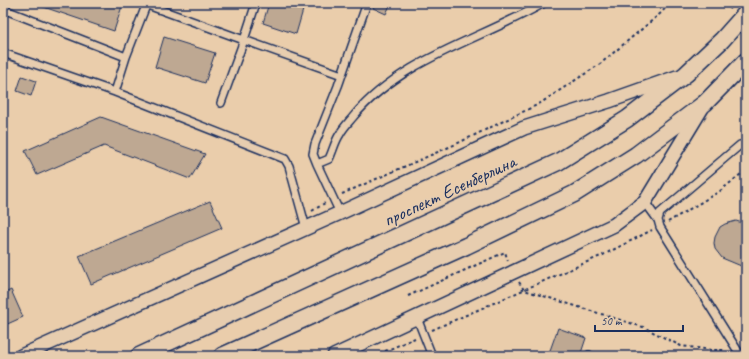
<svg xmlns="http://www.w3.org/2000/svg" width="749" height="359" viewBox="0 0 749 359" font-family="Caveat,sans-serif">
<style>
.building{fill:#bea892;stroke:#1b2f5e}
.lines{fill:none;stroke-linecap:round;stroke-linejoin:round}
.service-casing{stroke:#1b2f5e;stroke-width:10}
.minor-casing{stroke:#1b2f5e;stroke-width:16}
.tertiary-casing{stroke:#1b2f5e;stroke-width:19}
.path{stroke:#1b2f5e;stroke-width:2;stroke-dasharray:3 3;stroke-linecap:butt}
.service{stroke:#e7cdaf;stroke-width:7}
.minor{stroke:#e7cdaf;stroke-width:13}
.tertiary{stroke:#e7cdaf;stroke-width:16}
.labels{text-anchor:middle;stroke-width:3.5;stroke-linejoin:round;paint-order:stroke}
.street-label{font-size:19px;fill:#1b2f5e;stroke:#e7cdaf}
</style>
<rect width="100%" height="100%" fill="#eacdab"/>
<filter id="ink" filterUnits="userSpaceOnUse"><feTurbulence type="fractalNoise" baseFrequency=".025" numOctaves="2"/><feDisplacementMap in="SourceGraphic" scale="8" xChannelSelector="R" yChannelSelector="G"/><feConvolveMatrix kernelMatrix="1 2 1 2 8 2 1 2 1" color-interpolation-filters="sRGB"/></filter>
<g filter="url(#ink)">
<path class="building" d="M 32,3 L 123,3 L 114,31 Z
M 269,3 L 305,3 L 296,34 L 263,23 Z
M 375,3 L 391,3 L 386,14 L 373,8 Z
M 164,37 L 215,53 L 205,83 L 155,67 Z
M 22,76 L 36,81 L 31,96 L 17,91 Z
M 101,117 L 205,154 L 190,179 L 104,146 L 37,175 L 25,151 Z
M 210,201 L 222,228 L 91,284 L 79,256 Z
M 736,221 L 746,224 L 746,268 L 722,258 L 715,249 L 714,243 L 715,237 L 720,227 L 725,224 Z
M 11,290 L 23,317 L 3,326 L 3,294 Z
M 558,328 L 586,338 L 580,356 L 548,356 Z"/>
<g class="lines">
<defs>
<path id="service" d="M 142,3 L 244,40 L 221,103
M 256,3 L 244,40 L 342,75
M 3,9 L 126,57
M 3,53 L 115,92 L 285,159 L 289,166 L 306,228
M 115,92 L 126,57 L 147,3
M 740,145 L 660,213 L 658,220 L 660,227 L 741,356
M 317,164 L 313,154 L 315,144 L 338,86 L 367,3
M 645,202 L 658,220
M 340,213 L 317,164 L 329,159 C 333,151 335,141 340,134 C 343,128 349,122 353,117 C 402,58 480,40 544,3
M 417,318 L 432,356
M 589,356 L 589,355"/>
<path id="minor" d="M 21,356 L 340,213 L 524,128 L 609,101 L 677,77
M 334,356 L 614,225 L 645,202 L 702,108"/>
<path id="tertiary" d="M 139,356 L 558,162 L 627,119 L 686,74 L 722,40 L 746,13
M 222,356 L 466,246 L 574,194 L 636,155 L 705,103 L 746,61"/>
</defs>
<use href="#service" class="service-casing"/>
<use href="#minor" class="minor-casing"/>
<use href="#tertiary" class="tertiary-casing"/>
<path class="path" d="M 725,3 L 731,9
M 342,194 L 456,144 L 539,104 L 600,64 L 661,13 L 670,3
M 312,211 L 325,203
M 668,222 L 720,191 L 746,170
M 519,282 L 524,290 L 643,327 L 681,346 L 712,350 L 726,350
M 408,296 L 505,252 L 508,261
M 432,330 L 603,255 L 652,230
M 374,356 L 415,338"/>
<use href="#service" class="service"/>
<use href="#minor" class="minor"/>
<use href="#tertiary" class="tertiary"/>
</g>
</g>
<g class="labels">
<g class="street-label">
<text transform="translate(449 190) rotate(-25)" y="7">проспект Есенберлина</text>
</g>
</g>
<rect width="749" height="359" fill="none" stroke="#e7cdaf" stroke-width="16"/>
<rect x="8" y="8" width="733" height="343" fill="none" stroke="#1b2f5e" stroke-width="1.5" filter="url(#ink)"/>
<path d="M595 325v6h88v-6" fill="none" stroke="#1b2f5e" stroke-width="2"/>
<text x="601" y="325" font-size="12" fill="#1b2f5e" stroke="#e7cdaf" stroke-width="3" paint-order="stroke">50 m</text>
</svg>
